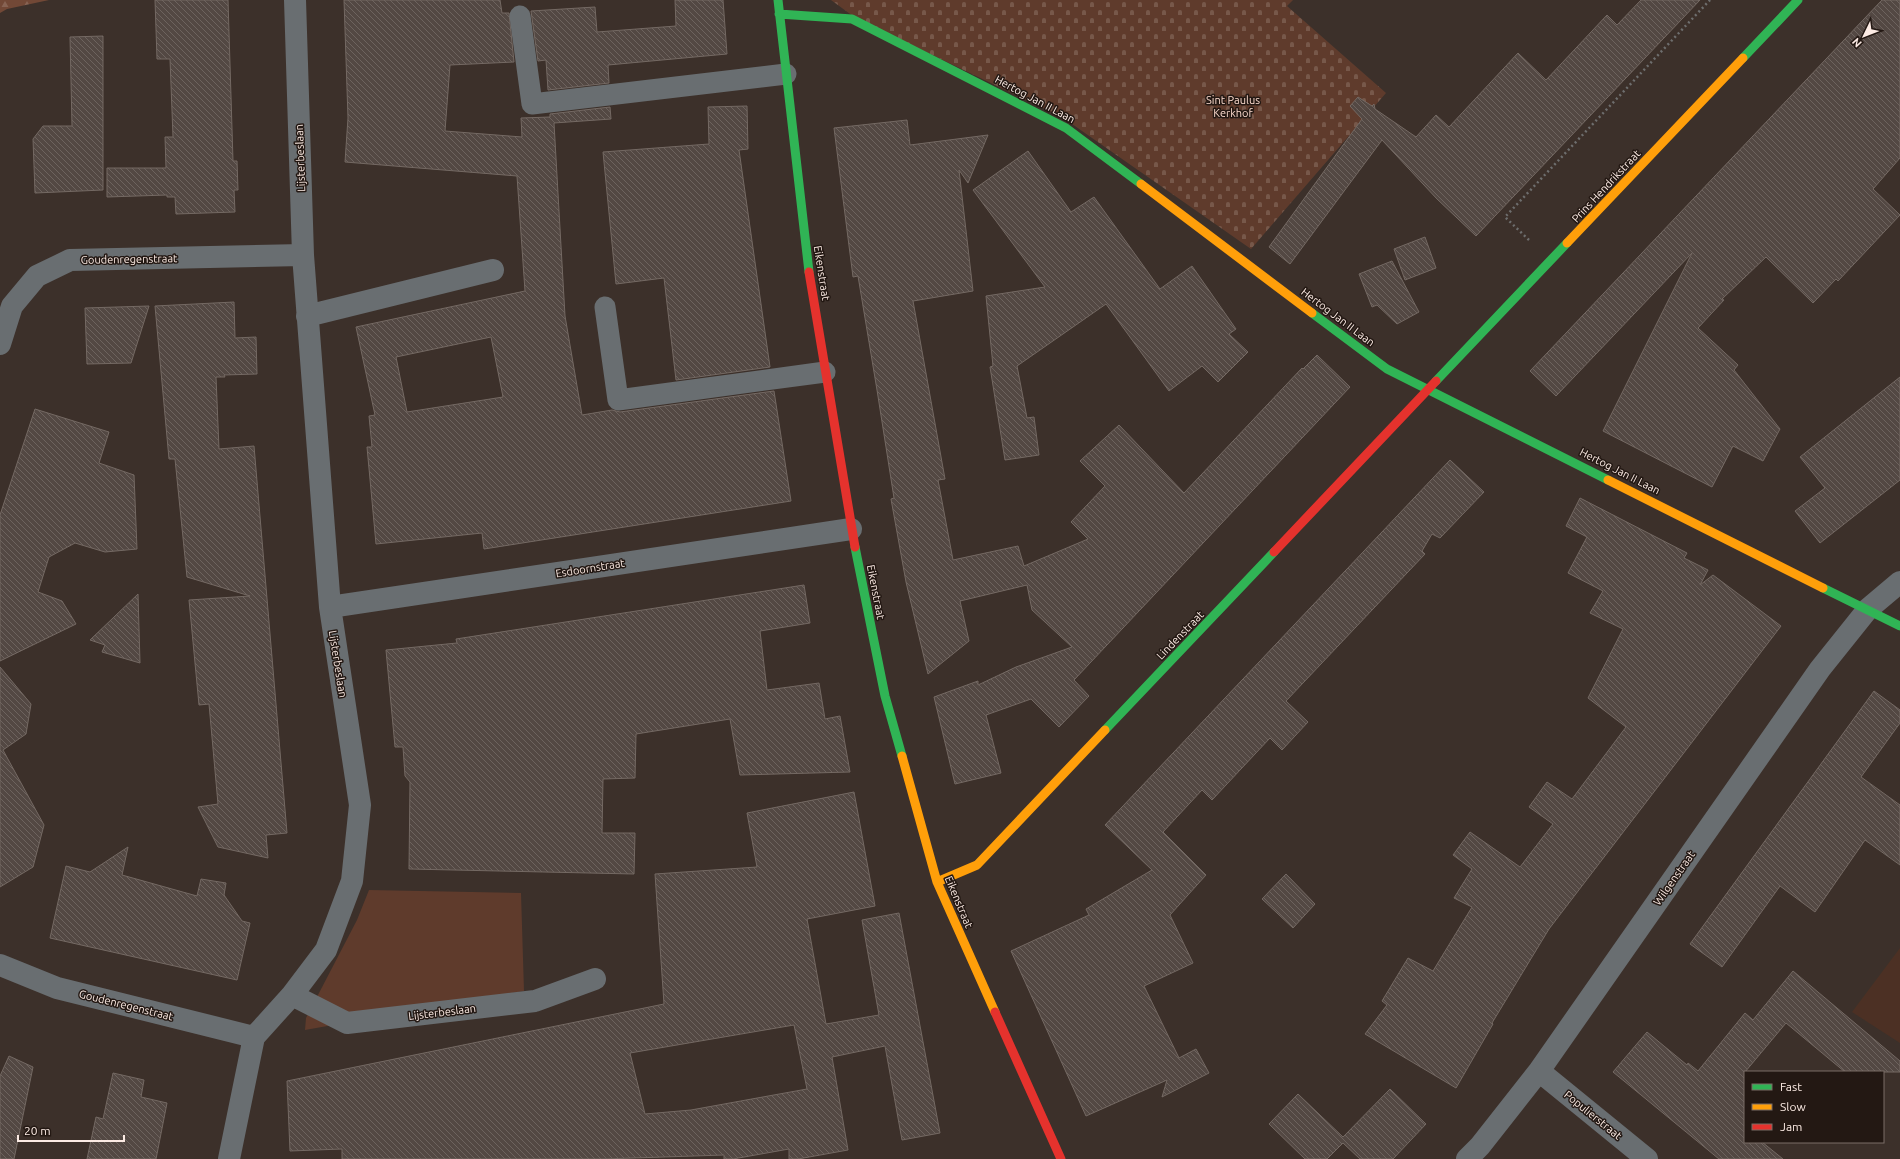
<svg xmlns="http://www.w3.org/2000/svg" width="1900" height="1159" viewBox="0 0 1900 1159" font-family="Ubuntu,sans-serif">
<style>
.built{fill:#4c3024}
.grass{fill:#5f3b2c}
.forest{fill:url(#forest-firs)}
.cemetery{fill:url(#cemetery-stones)}
.building{fill:url(#building-back-hatch);stroke:#746963;fill-rule:evenodd}
.lines{fill:none;stroke-linecap:round;stroke-linejoin:round}
.path{stroke:#6e6e6e;stroke-width:2.5;stroke-dasharray:2 3;stroke-linecap:butt}
.lane{stroke:#696e71;stroke-width:21}
.street{stroke:#696e71;stroke-width:22}
.fast{stroke:#30b455;stroke-width:9}
.slow{stroke:#ff9f0a;stroke-width:9}
.jam{stroke:#e5322d;stroke-width:9}
.labels{text-anchor:middle;stroke-width:3;stroke-linejoin:round;paint-order:stroke}
.street-label{font-size:11px;fill:#fcebe4;stroke:#231813}
.park-label{font-size:11px;fill:#fcdbce;stroke:#231813}
</style>
<defs>
<pattern id="forest-firs" width="22" height="20" patternUnits="userSpaceOnUse"><rect width="22" height="20" fill="#724836"/><path d="M5 1l3.5 6h-7zM16 11l3.5 6h-7z" fill="#876353"/></pattern>
<pattern id="cemetery-stones" width="16" height="16" patternUnits="userSpaceOnUse"><rect width="16" height="16" fill="#5f3b2c"/><path d="M2 7V4a2 2 0 0 1 4 0v3zM10 15v-3a2 2 0 0 1 4 0v3z" fill="#77584a"/></pattern>
<pattern id="building-back-hatch" width="6" height="6" patternUnits="userSpaceOnUse"><rect width="6" height="6" fill="#534843"/><path d="M-1 5l2 2M0 0l6 6M5-1l2 2" fill="none" stroke="#6d635e"/></pattern>
</defs>
<rect width="100%" height="100%" fill="#3c302a"/>
<path class="built" d="M 1900,948 L 1900,1043 L 1852,1012 Z"/>
<path class="grass" d="M 369,890 L 521,893 L 524,991 L 305,1030 L 306,1018 L 357,920 Z"/>
<path class="forest" d="M 0,0 L 49,0 L 7,9 L 0,13 Z"/>
<path class="cemetery" d="M 831,0 L 1293,0 L 1287,6 L 1386,93 L 1251,249 L 1062,117 L 857,19 Z"/>
<path class="building" d="M 155,0 L 228,0 L 233,161 L 237,161 L 238,190 L 234,190 L 235,212 L 176,214 L 175,197 L 167,197 L 167,195 L 107,197 L 107,168 L 166,168 L 165,137 L 173,137 L 170,59 L 157,59 Z
M 344,0 L 500,0 L 502,13 L 509,13 L 514,62 L 450,65 L 445,131 L 522,137 L 521,118 L 550,117 L 550,114 L 610,107 L 611,119 L 554,123 L 565,316 L 582,415 L 612,410 L 620,412 L 774,391 L 791,501 L 484,549 L 482,533 L 376,544 L 367,447 L 372,447 L 369,416 L 375,415 L 356,327 L 525,291 L 517,176 L 345,162 L 348,118 ZM 491,337 L 503,397 L 407,412 L 396,357 Z
M 675,0 L 723,0 L 727,54 L 608,65 L 609,83 L 548,90 L 546,60 L 538,61 L 531,11 L 595,7 L 597,32 L 676,26 Z
M 1641,0 L 1700,0 L 1476,236 L 1437,199 L 1382,140 L 1290,264 L 1269,247 L 1362,119 L 1350,106 L 1358,97 L 1372,106 L 1374,104 L 1375,109 L 1416,137 L 1436,115 L 1449,127 L 1518,53 L 1546,80 L 1607,15 L 1617,25 Z
M 1882,0 L 1900,0 L 1900,158 L 1873,189 L 1900,215 L 1838,281 L 1836,279 L 1813,303 L 1766,257 L 1722,299 L 1724,300 L 1698,328 L 1738,365 L 1734,370 L 1780,429 L 1763,461 L 1733,446 L 1712,487 L 1603,431 L 1692,253 L 1556,396 L 1530,371 Z
M 103,36 L 103,190 L 35,193 L 33,139 L 43,126 L 72,126 L 70,37 Z
M 747,106 L 748,149 L 739,150 L 770,367 L 676,380 L 664,278 L 616,284 L 603,152 L 709,144 L 708,107 Z
M 907,120 L 910,145 L 988,135 L 968,183 L 959,170 L 973,291 L 913,301 L 945,479 L 938,480 L 953,560 L 1018,546 L 1024,566 L 1088,539 L 1071,522 L 1105,486 L 1080,461 L 1119,425 L 1184,493 L 1302,368 L 1303,369 L 1317,355 L 1350,387 L 1074,680 L 1089,696 L 1059,727 L 1031,699 L 986,715 L 1001,773 L 955,784 L 934,697 L 978,681 L 978,685 L 1016,667 L 1072,647 L 1032,610 L 1027,585 L 960,601 L 969,641 L 928,674 L 906,582 L 891,499 L 894,498 L 877,390 L 858,276 L 853,277 L 834,128 Z
M 1028,151 L 1071,212 L 1094,197 L 1160,289 L 1192,266 L 1236,329 L 1229,334 L 1248,352 L 1218,382 L 1202,366 L 1169,391 L 1106,304 L 1017,366 L 1027,418 L 1034,417 L 1039,455 L 1005,460 L 990,367 L 993,366 L 986,296 L 1045,287 L 973,190 Z
M 1425,237 L 1436,268 L 1405,280 L 1394,249 Z
M 1392,261 L 1419,312 L 1397,324 L 1377,305 L 1372,307 L 1359,274 Z
M 234,302 L 235,338 L 256,337 L 257,374 L 224,375 L 225,377 L 216,377 L 219,449 L 254,446 L 287,833 L 266,835 L 268,858 L 218,847 L 198,807 L 218,804 L 209,704 L 199,705 L 189,600 L 250,596 L 187,577 L 175,459 L 169,459 L 155,306 Z
M 149,306 L 131,363 L 87,364 L 85,308 Z
M 1900,377 L 1900,480 L 1820,543 L 1795,511 L 1825,488 L 1800,457 Z
M 35,409 L 109,432 L 99,463 L 134,475 L 137,549 L 105,552 L 75,543 L 49,557 L 38,592 L 62,601 L 76,624 L 0,661 L 0,515 Z
M 1450,460 L 1484,492 L 1440,538 L 1432,534 L 1422,551 L 1425,554 L 1286,701 L 1308,722 L 1282,750 L 1270,738 L 1212,800 L 1202,790 L 1163,832 L 1206,875 L 1170,915 L 1193,963 L 1144,986 L 1179,1058 L 1196,1049 L 1209,1073 L 1162,1097 L 1167,1080 L 1086,1116 L 1011,951 L 1089,915 L 1086,909 L 1152,870 L 1105,825 Z
M 1580,498 L 1687,553 L 1684,558 L 1708,570 L 1700,585 L 1713,575 L 1781,626 L 1549,929 L 1492,1023 L 1493,1024 L 1456,1088 L 1365,1034 L 1387,1005 L 1382,1001 L 1408,958 L 1433,971 L 1472,907 L 1454,898 L 1472,869 L 1453,855 L 1470,832 L 1520,867 L 1553,824 L 1529,807 L 1547,782 L 1572,799 L 1626,727 L 1588,698 L 1623,629 L 1590,613 L 1603,591 L 1568,573 L 1587,537 L 1566,526 Z
M 804,585 L 810,623 L 760,631 L 767,690 L 819,683 L 825,719 L 840,716 L 850,772 L 740,775 L 730,719 L 636,734 L 635,778 L 603,779 L 602,833 L 635,833 L 634,874 L 409,869 L 410,782 L 405,776 L 403,747 L 395,747 L 386,650 L 457,643 L 456,639 Z
M 138,594 L 140,663 L 102,652 L 105,645 L 90,640 Z
M 0,667 L 31,704 L 26,734 L 3,750 L 44,825 L 33,867 L 0,887 Z
M 1874,691 L 1900,710 L 1900,723 L 1861,777 L 1900,805 L 1900,865 L 1865,840 L 1815,912 L 1780,886 L 1722,967 L 1690,944 Z
M 854,792 L 875,906 L 807,919 L 826,1024 L 879,1015 L 862,920 L 899,913 L 940,1133 L 902,1140 L 885,1046 L 832,1057 L 848,1150 L 798,1159 L 789,1159 L 789,1149 L 733,1159 L 724,1159 L 724,1155 L 603,1159 L 342,1159 L 342,1149 L 290,1151 L 287,1081 L 664,1004 L 655,874 L 757,867 L 747,813 ZM 794,1025 L 807,1089 L 691,1110 L 645,1114 L 630,1053 Z
M 128,847 L 122,875 L 197,896 L 201,879 L 226,883 L 224,895 L 242,921 L 250,923 L 237,980 L 50,938 L 66,866 L 90,872 Z
M 1286,874 L 1315,904 L 1293,928 L 1262,899 Z
M 1793,971 L 1900,1061 L 1900,1072 L 1845,1072 L 1786,1023 L 1745,1072 L 1745,1142 L 1762,1142 L 1783,1159 L 1719,1159 L 1613,1072 L 1647,1032 L 1687,1065 L 1688,1063 L 1698,1071 L 1745,1013 L 1753,1020 Z
M 9,1056 L 33,1067 L 14,1159 L 0,1159 L 0,1076 Z
M 113,1073 L 144,1080 L 141,1097 L 167,1103 L 156,1159 L 87,1159 L 96,1117 L 103,1119 Z
M 1390,1089 L 1426,1124 L 1393,1159 L 1360,1159 L 1343,1143 L 1327,1159 L 1305,1159 L 1269,1124 L 1298,1094 L 1343,1137 Z"/>
<g class="lines">
<path class="path" d="M 1529,240 L 1505,217 L 1710,0"/>
<path class="lane" d="M 520,16 L 532,104 L 786,74
M 605,307 L 618,400 L 825,372"/>
<path class="street" d="M 307,316 L 493,270
M 0,344 L 12,306 L 37,276 L 70,260 L 303,255
M 330,607 L 851,529
M 0,965 L 57,988 L 254,1037
M 292,995 L 347,1023 L 535,1001 L 595,979
M 1539,1071 L 1647,1159
M 229,1159 L 254,1037 L 292,995 L 326,950 L 352,881 L 360,805 L 330,607 L 303,255 L 295,0
M 1467,1159 L 1480,1146 L 1539,1071 L 1820,669 L 1868,609 L 1900,582"/>
<path class="fast" d="M 778,0 L 809,272
M 779,14 L 852,19 L 1066,128 L 1141,184
M 1743,58 L 1798,0
M 1312,313 L 1387,369 L 1608,480
M 1436,381 L 1567,243
M 855,547 L 885,696 L 902,756
M 1823,588 L 1900,626
M 1105,730 L 1274,552"/>
<path class="slow" d="M 1141,184 L 1312,313
M 1567,243 L 1743,58
M 1608,480 L 1823,588
M 902,756 L 937,882 L 995,1012
M 937,882 L 977,865 L 1105,730"/>
<path class="jam" d="M 809,272 L 855,547
M 1274,552 L 1436,381
M 995,1012 L 1061,1159"/>
</g>
<g class="labels">
<g class="street-label">
<text transform="translate(1035 99) rotate(28)" y="4">Hertog Jan II Laan</text>
<text transform="translate(300 158) rotate(-92)" y="4">Lijsterbeslaan</text>
<text transform="translate(1606 186) rotate(-47)" y="4">Prins Hendrikstraat</text>
<text transform="translate(129 259) rotate(-1)" y="4">Goudenregenstraat</text>
<text transform="translate(822 273) rotate(81)" y="4">Eikenstraat</text>
<text transform="translate(1338 317) rotate(37)" y="4">Hertog Jan II Laan</text>
<text transform="translate(1620 471) rotate(27)" y="4">Hertog Jan II Laan</text>
<text transform="translate(590 568) rotate(-9)" y="4">Esdoornstraat</text>
<text transform="translate(876 592) rotate(79)" y="4">Eikenstraat</text>
<text transform="translate(1180 635) rotate(-46)" y="4">Lindenstraat</text>
<text transform="translate(338 664) rotate(81)" y="4">Lijsterbeslaan</text>
<text transform="translate(1674 878) rotate(-55)" y="4">Wilgenstraat</text>
<text transform="translate(959 902) rotate(67)" y="4">Eikenstraat</text>
<text transform="translate(126 1005) rotate(14)" y="4">Goudenregenstraat</text>
<text transform="translate(442 1012) rotate(-7)" y="4">Lijsterbeslaan</text>
<text transform="translate(1593 1115) rotate(39)" y="4">Populierstraat</text>
</g>
<g class="park-label">
<text x="1233" y="104">Sint Paulus<tspan x="1233" dy="13">Kerkhof</tspan></text>
</g>
</g>
<rect x="1744" y="1071" width="140" height="72" fill="#231813" stroke="#7a6c67"/>
<rect x="1752" y="1084" width="20" height="6" fill="#30b455" stroke="#7a6c67"/>
<text x="1780" y="1091" font-size="12" fill="#fcebe4">Fast</text>
<rect x="1752" y="1104" width="20" height="6" fill="#ff9f0a" stroke="#7a6c67"/>
<text x="1780" y="1111" font-size="12" fill="#fcebe4">Slow</text>
<rect x="1752" y="1124" width="20" height="6" fill="#e5322d" stroke="#7a6c67"/>
<text x="1780" y="1131" font-size="12" fill="#fcebe4">Jam</text>
<g transform="translate(1864 36) rotate(227)" stroke="#231813" stroke-width="3" paint-order="stroke">
<path d="M0-3L7 15L0 10L-7 15Z" fill="#fcebe4"/>
<text y="-6" font-size="11" font-weight="bold" text-anchor="middle" fill="#fcebe4">N</text>
</g>
<path d="M18 1135v6h106v-6" fill="none" stroke="#fcebe4" stroke-width="2"/>
<text x="24" y="1135" font-size="12" fill="#fcebe4" stroke="#231813" stroke-width="3" paint-order="stroke">20 m</text>
</svg>
